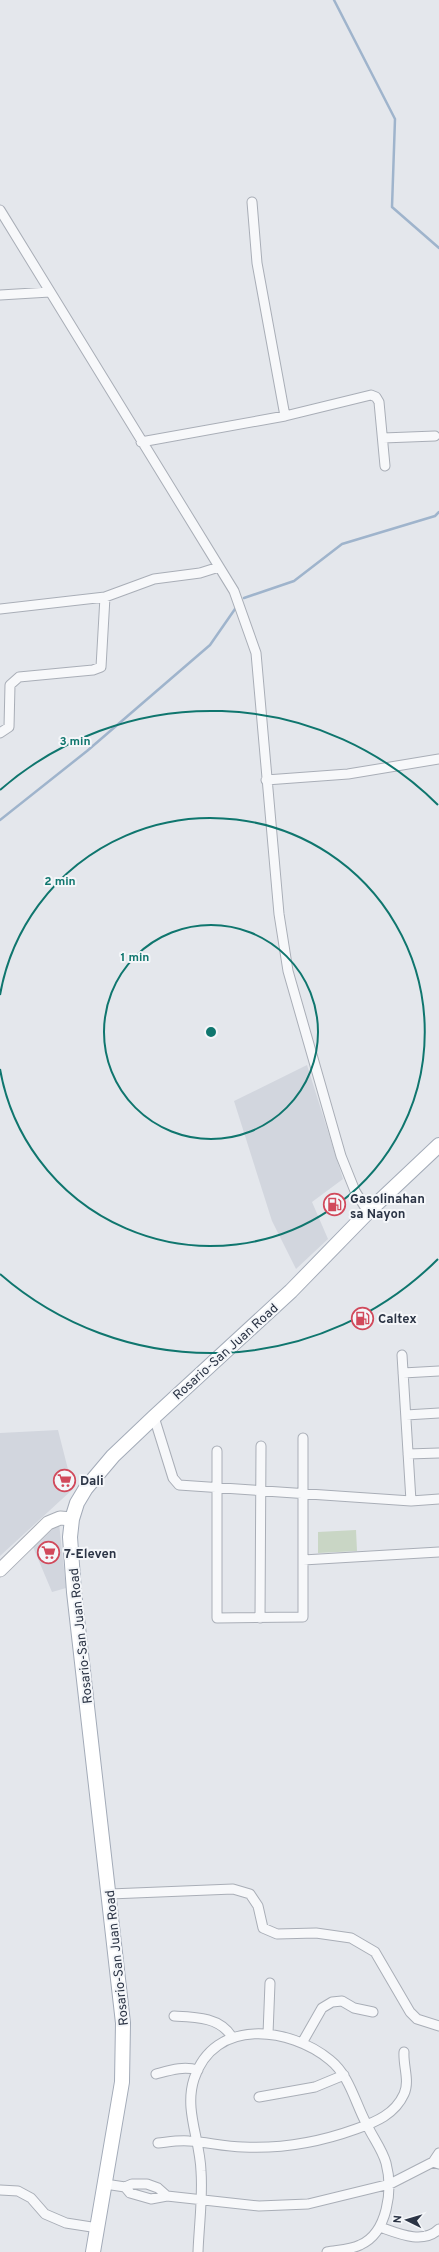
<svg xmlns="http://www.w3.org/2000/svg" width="439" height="2252" viewBox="0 0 439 2252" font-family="Overpass,sans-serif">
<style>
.built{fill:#d2d6de}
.green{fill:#c9d6c5}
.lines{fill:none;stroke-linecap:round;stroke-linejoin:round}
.stream{stroke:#9fb4cc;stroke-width:2.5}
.minor-casing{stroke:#a9aeb7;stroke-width:11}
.secondary-casing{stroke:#a9aeb7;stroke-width:15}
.primary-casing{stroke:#a3abb8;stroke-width:16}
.minor{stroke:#f7f8fa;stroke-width:9}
.secondary{stroke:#fff;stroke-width:13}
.primary{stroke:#fff;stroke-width:14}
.ring{fill:none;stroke:#0f766e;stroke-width:2}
.labels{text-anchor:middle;stroke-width:4;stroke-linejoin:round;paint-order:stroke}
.poi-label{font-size:13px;font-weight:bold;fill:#2b3445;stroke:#f4f6f9;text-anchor:start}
.street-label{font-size:13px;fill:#2b3445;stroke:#f4f6f9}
.centre{fill:#0f766e;stroke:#f4f6f9;stroke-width:2}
.ring-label{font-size:12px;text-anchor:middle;font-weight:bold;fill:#0f766e;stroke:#f4f6f9;stroke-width:4;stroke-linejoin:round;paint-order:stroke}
</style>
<rect width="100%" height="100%" fill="#e4e7ec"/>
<path class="built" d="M 307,1065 L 343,1179 L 312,1202 L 328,1239 L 296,1269 L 272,1221 L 234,1101 Z
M 58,1430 L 73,1489 L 0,1556 L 0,1433 Z
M 59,1523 L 66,1588 L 52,1592 L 33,1547 Z"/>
<path class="green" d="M 356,1530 L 357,1551 L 318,1553 L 318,1532 Z"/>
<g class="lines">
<path class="stream" d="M 334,0 L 395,119 L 392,207 L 439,248
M 244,598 L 294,581 L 342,544 L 435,516 L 439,512
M 0,820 L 87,751 L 210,645 L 235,609"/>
<defs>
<path id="minor" d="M 252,202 L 257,263 L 285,416
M 0,210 L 234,591 L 256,653 L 279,914 L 288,971 L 341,1156 L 355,1191 L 368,1212
M 0,295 L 50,292
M 383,438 L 435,436
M 141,442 L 285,416 L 371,395 L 376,397 L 379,402 L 385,466
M 0,609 L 105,597 L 154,579 L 200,573 L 219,567
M 0,733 L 9,727 L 10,685 L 19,677 L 93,670 L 101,667 L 105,597
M 266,780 L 348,774 L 439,759
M 402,1355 L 411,1501
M 403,1373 L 439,1371
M 406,1415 L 439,1413
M 154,1417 L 173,1478 L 179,1485 L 411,1501 L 439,1499
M 217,1451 L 217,1618 L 303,1617 L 303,1438
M 408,1454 L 439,1453
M 303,1560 L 439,1552
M 260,1618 L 261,1446
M 110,1894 L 233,1889 L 250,1894 L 258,1906 L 263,1928 L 277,1934 L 316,1933 L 351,1938 L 375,1952 L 410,2012 L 417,2019 L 439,2026
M 174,2016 C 195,2017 220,2017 232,2037
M 268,2034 L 270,1983
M 302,2043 L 322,2008 L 332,2002 L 342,2001 L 354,2008 L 373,2012
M 156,2074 C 171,2070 183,2066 198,2070
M 259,2097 L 315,2087 L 344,2075
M 158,2143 C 168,2142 179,2140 189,2141 C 207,2142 225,2147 243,2147 C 282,2149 320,2142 356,2129 C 376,2122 395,2114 404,2094 C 410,2081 403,2066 404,2052
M 433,2162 L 439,2153
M 105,2184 L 125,2187 L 132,2184 L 147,2184 L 158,2188 L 167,2196
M 125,2187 L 130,2193 L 151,2199 L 167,2196 L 259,2206 L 308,2204 L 390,2184 L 433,2162 L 439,2164
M 0,2190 L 18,2191 L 31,2198 L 45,2214 L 66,2223 L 98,2228
M 380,2227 C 397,2233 423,2245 439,2229
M 198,2252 C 199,2225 203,2197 201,2171 C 200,2139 184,2110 194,2079 C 214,2017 290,2027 330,2060 C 350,2076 355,2103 367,2125 C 373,2138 382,2149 386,2163 C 393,2189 388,2233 360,2245 C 350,2250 337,2250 327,2252"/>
<path id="secondary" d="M 0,1570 L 48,1523 L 60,1518 L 72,1519"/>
<path id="primary" d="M 93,2252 L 122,2082 L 123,2023 L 74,1592 L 70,1537 L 72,1519 L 77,1503 L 86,1488 L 113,1456 L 154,1417 L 291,1291 L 368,1212 L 439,1145"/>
</defs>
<use href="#minor" class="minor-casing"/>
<use href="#secondary" class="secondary-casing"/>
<use href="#primary" class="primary-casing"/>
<use href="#minor" class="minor"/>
<use href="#secondary" class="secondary"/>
<use href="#primary" class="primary"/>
</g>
<g class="ring">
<circle cx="211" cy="1032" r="107"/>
<path d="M0 995A214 214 0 1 1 0 1069"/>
<path d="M438 1259A321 321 0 0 1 0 1274M0 790A321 321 0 0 1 438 805"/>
</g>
<defs>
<symbol id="fuel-ring" viewBox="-11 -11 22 22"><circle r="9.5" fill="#f4f6f9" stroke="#d1495b" stroke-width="1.5"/><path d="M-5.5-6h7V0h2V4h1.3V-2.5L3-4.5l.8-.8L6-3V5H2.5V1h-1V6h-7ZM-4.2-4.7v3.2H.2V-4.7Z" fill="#d1495b"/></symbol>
<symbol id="supermarket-ring" viewBox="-11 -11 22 22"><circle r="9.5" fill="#f4f6f9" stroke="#d1495b" stroke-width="1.5"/><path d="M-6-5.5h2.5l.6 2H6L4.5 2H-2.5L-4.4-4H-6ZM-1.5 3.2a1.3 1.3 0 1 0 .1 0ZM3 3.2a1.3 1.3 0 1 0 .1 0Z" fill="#d1495b"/></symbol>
</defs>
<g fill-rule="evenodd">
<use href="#fuel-ring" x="322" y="1192" width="25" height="25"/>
<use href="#fuel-ring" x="350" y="1306" width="25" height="25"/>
<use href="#supermarket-ring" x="52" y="1468" width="25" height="25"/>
<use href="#supermarket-ring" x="36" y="1540" width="25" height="25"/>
</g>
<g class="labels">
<g class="poi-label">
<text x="350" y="1203">Gasolinahan<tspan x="350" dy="15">sa Nayon</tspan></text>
<text x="378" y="1323">Caltex</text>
<text x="80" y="1485">Dali</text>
<text x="64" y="1558">7-Eleven</text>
</g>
<g class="street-label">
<text transform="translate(225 1351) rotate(-42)" y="5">Rosario-San Juan Road</text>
<text transform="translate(80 1636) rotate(-96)" y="5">Rosario-San Juan Road</text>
<text transform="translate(116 1958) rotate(-96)" y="5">Rosario-San Juan Road</text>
</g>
</g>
<circle cx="211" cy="1032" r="6" class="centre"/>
<g class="ring-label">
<text x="75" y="745">3 min</text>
<text x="60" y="885">2 min</text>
<text x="135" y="961">1 min</text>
</g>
<g transform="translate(407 2220) rotate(275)" stroke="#f4f6f9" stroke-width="3" paint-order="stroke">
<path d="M0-3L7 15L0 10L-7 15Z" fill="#2b3445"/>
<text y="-6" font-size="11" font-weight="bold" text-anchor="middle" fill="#2b3445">N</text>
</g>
</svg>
